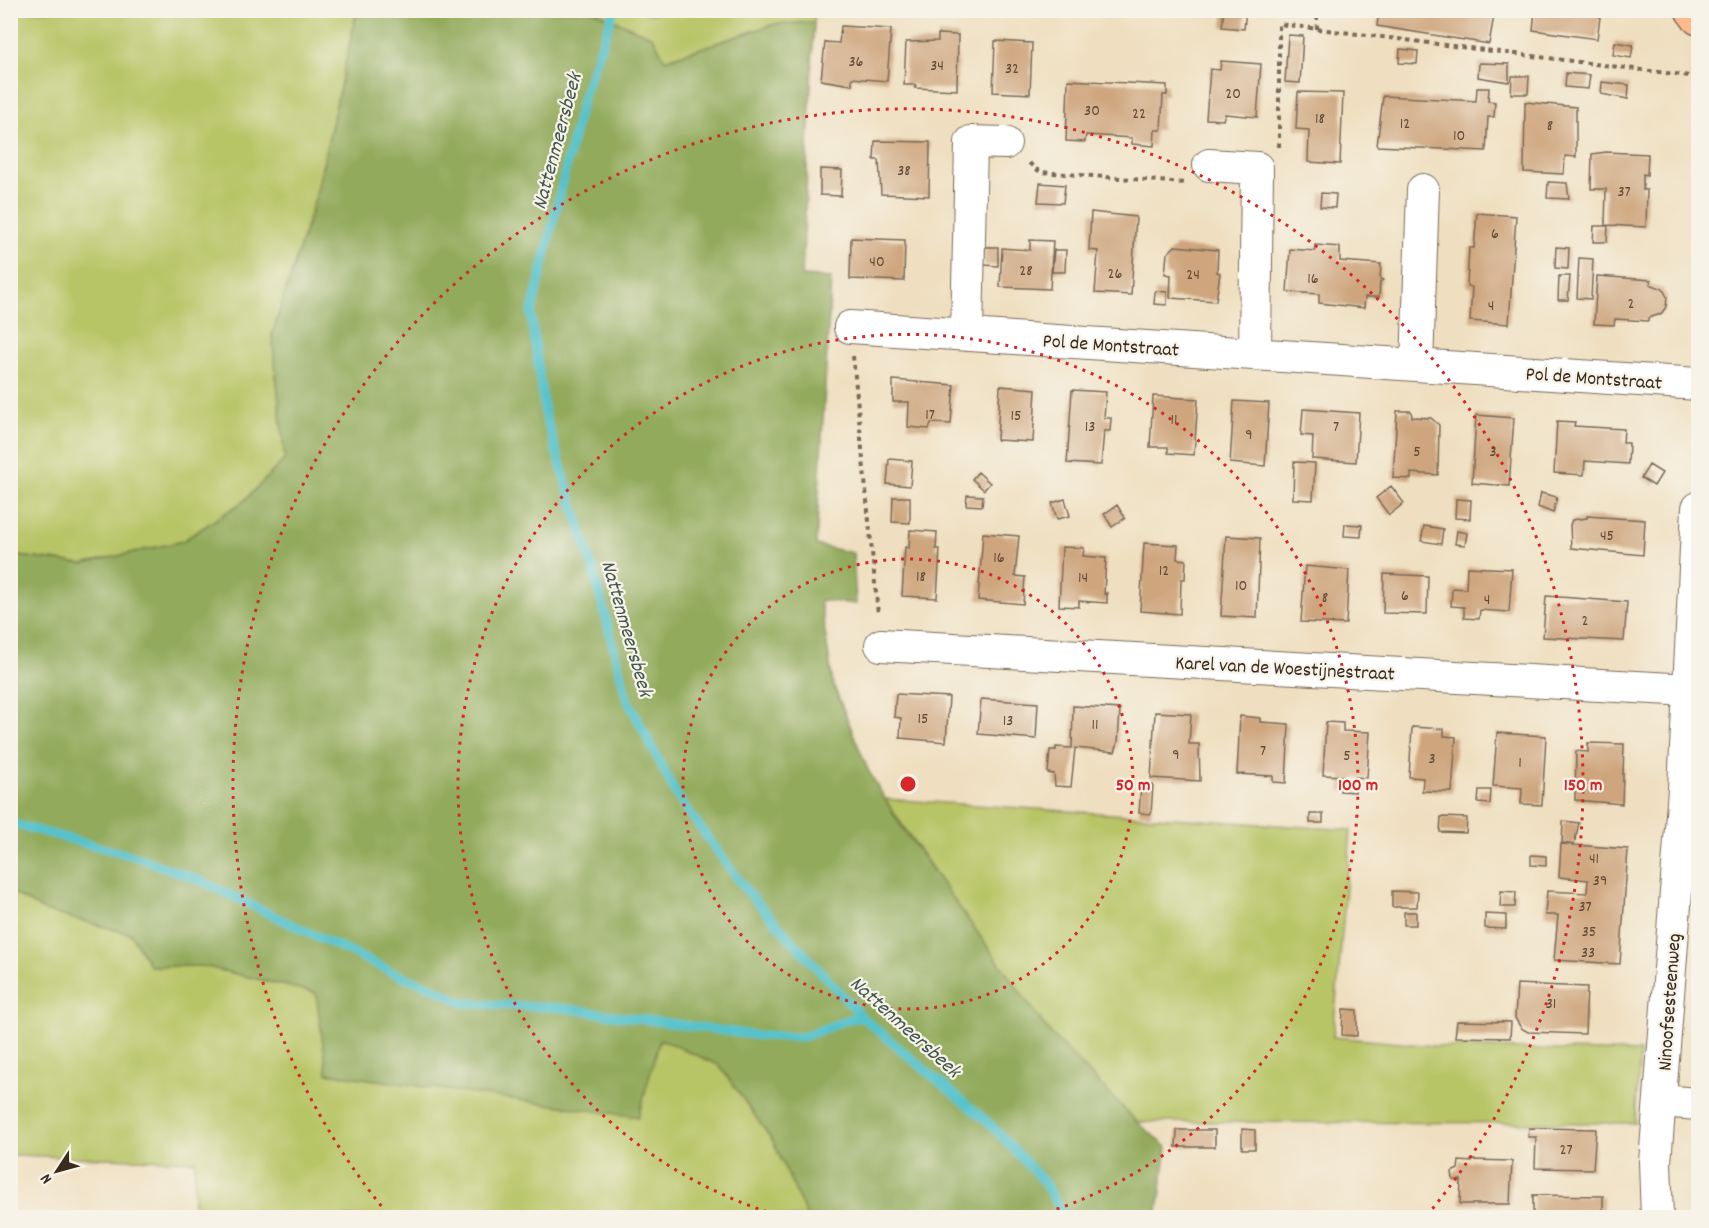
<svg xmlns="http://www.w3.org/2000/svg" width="1709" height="1228" viewBox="0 0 1709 1228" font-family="Dekko,sans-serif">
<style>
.green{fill:#b8c566;stroke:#7a7842;stroke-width:1.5}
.forest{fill:#92aa5b;stroke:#666a3c;stroke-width:1.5}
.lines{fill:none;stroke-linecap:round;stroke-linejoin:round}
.stream{stroke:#55c2cc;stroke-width:9}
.building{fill:#cea57d}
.street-casing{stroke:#7a6957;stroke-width:34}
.primary-casing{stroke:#7a6957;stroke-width:36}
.path{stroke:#7a6957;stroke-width:4;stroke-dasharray:4.5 4.5;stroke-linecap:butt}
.street{stroke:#fff;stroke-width:32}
.primary{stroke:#fcba8d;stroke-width:33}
.ring{fill:none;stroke:#d62828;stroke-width:3;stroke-dasharray:3 6}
.labels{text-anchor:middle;stroke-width:4.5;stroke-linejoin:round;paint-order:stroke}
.number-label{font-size:16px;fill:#604936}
.street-label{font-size:20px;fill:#3b2a1e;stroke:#f7f3e8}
.water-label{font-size:21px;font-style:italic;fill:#435852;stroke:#f7f3e8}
.centre{fill:#d62828;stroke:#f7f3e8;stroke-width:3}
.ring-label{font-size:18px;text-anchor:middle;font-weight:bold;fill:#d62828;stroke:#f7f3e8;stroke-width:4.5;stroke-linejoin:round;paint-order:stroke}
</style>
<rect width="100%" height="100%" fill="#f7f3e8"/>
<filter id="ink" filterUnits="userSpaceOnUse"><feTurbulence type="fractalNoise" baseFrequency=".0167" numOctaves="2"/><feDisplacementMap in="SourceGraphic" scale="12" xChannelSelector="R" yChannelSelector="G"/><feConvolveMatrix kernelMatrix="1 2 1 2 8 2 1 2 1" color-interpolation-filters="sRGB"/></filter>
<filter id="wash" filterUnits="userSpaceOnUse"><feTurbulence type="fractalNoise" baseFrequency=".008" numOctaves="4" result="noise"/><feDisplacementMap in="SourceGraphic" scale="24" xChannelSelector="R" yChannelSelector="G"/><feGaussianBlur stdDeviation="1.35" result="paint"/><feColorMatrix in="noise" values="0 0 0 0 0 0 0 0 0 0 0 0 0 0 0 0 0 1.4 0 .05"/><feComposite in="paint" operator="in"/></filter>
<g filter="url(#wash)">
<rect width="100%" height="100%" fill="#efdfc0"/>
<path class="green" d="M 681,10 L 815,11 L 814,22 L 775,24 L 664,60 L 653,37 L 593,11 L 641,11 L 650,14 Z
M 11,11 L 357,11 L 316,196 L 272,335 L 285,459 L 244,501 L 183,541 L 83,564 L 11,555 Z
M 885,799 L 1351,830 L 1333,1037 L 1446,1047 L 1640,1052 L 1635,1123 L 1137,1122 L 1049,1032 L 975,932 Z
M 11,892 L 45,911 L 131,934 L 150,966 L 203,966 L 316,993 L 638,1117 L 659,1038 L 719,1065 L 773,1141 L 807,1217 L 193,1217 L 195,1161 L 11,1155 Z"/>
<path class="forest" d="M 357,11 L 593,11 L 653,37 L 665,60 L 775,24 L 814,22 L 802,276 L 831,278 L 816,545 L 853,553 L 856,604 L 820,600 L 833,684 L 868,770 L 901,826 L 1049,1032 L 1137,1122 L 1167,1147 L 1157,1217 L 807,1217 L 773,1141 L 719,1065 L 660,1039 L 638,1117 L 327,1073 L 316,993 L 203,966 L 150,966 L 131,934 L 45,911 L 11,892 L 11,555 L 83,564 L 183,541 L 244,501 L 285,459 L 272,335 L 316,196 Z"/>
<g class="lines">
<path class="stream" d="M 614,10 L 583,96 L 531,315 L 545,415 L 593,569 L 627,699 L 677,796 L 746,890 L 862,1017 L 990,1124 L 1043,1181 L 1066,1218
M 10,823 L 137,857 L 201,881 L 396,974 L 432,987 L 463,1003 L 563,1008 L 760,1036 L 803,1037 L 849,1019 L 862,1017"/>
</g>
<g id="blocks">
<path class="building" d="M 1224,10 L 1246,10 L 1244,29 L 1222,27 Z
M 1379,10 L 1495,10 L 1489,44 L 1377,26 Z
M 1535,10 L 1601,10 L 1597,39 L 1533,30 Z
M 841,26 L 891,29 L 887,81 L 852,78 L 852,85 L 821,80 L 825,42 L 839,43 Z
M 938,34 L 958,35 L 957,90 L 915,88 L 916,85 L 904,85 L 906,42 L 938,41 Z
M 1288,35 L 1303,36 L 1300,83 L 1285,82 Z
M 995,41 L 1032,43 L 1030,94 L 993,92 Z
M 1615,42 L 1633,45 L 1631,58 L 1613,55 Z
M 1400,49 L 1418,51 L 1417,64 L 1399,63 Z
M 1221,61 L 1261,64 L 1257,117 L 1225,114 L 1223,120 L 1206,119 L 1210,69 L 1220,70 Z
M 1479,63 L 1509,64 L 1509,82 L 1478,77 Z
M 1566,73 L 1590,75 L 1588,89 L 1565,87 Z
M 1512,76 L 1529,76 L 1528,94 L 1511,94 Z
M 1068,80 L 1167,85 L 1167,95 L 1163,95 L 1161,130 L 1155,130 L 1154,146 L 1132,144 L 1132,138 L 1086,135 L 1085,142 L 1066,141 Z
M 1602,82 L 1629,85 L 1628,99 L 1601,94 Z
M 1477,88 L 1489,88 L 1488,101 L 1495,102 L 1494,117 L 1488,117 L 1486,151 L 1377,146 L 1383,96 L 1476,101 Z
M 1298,92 L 1343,93 L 1340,164 L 1308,162 L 1309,130 L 1296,129 Z
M 1525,102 L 1576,107 L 1576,157 L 1565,156 L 1564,174 L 1524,172 Z
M 875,141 L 930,142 L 929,196 L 881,194 L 879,160 L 874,160 Z
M 1606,152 L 1648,154 L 1647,175 L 1643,174 L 1643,190 L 1647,190 L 1646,227 L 1605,225 L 1606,189 L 1591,189 L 1592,154 Z
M 820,169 L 842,170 L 841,196 L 820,195 Z
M 1548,182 L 1567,183 L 1569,199 L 1547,198 Z
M 1040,183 L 1065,185 L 1063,203 L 1038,202 Z
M 1321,193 L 1336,194 L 1335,208 L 1320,207 Z
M 1091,212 L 1136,217 L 1131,295 L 1095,293 L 1098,251 L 1089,250 Z
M 1477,213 L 1516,216 L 1509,324 L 1470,321 L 1472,287 L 1467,286 L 1469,248 L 1474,248 Z
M 1594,226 L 1608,226 L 1607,242 L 1593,242 Z
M 851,238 L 905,240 L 904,281 L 850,279 Z
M 1030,240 L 1053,241 L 1050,289 L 1000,287 L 1002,248 L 1030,250 Z
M 1315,245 L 1340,247 L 1340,261 L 1381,264 L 1380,279 L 1383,280 L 1380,282 L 1379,297 L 1365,297 L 1364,308 L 1319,303 L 1319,294 L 1287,292 L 1290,249 L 1315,251 Z
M 1175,246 L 1218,250 L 1217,272 L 1220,273 L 1216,301 L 1170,298 L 1171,275 L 1165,274 L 1167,254 Z
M 985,247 L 998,247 L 998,266 L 984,265 Z
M 1556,247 L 1569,248 L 1568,269 L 1555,268 Z
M 1054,250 L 1066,250 L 1065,272 L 1052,272 Z
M 1579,258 L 1593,259 L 1591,299 L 1577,298 Z
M 1559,276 L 1570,276 L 1568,300 L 1558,300 Z
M 1597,276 L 1651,280 L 1650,284 L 1663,289 L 1667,297 L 1666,307 L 1661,314 L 1648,318 L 1648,321 L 1615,319 L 1614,325 L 1594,324 Z
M 1155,291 L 1167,292 L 1167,305 L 1154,304 Z
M 893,380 L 954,385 L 951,424 L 931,423 L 929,429 L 908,427 L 909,402 L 893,402 Z
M 1000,386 L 1036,389 L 1033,442 L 997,440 Z
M 1072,390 L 1106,392 L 1104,418 L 1111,418 L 1110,431 L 1104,431 L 1101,465 L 1067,463 Z
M 1153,396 L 1198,399 L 1194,455 L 1168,453 L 1168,447 L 1150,447 Z
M 1234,401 L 1269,403 L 1265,466 L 1230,463 Z
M 1303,409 L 1359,413 L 1356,462 L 1312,459 L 1313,436 L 1301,435 Z
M 1397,411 L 1411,411 L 1412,417 L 1431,418 L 1439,425 L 1438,475 L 1411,473 L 1411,479 L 1393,478 Z
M 1476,415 L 1514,418 L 1509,486 L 1472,483 Z
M 1557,421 L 1575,422 L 1574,426 L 1624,429 L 1623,443 L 1629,443 L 1628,464 L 1585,461 L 1584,475 L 1554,473 Z
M 889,459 L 912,461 L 910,486 L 887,484 Z
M 1294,462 L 1315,463 L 1313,500 L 1293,499 Z
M 1649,465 L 1662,473 L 1654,486 L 1641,478 Z
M 978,472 L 990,483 L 984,490 L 972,479 Z
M 1391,486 L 1404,503 L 1389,515 L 1376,498 Z
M 1541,493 L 1557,497 L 1553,513 L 1538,507 Z
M 967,495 L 983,496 L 982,506 L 966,505 Z
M 893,497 L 910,497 L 910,523 L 892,522 Z
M 1065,499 L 1070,516 L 1057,519 L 1052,503 Z
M 1456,499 L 1471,500 L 1470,519 L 1455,518 Z
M 1117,505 L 1125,518 L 1112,527 L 1104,514 Z
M 1587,516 L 1645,520 L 1643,555 L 1571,548 L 1570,525 L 1572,520 L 1587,518 Z
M 1345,524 L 1362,525 L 1361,537 L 1344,536 Z
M 1424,526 L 1443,529 L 1441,544 L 1421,541 Z
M 910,530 L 937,532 L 936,549 L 940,549 L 937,598 L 902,596 L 905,547 L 909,548 Z
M 1457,531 L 1467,533 L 1465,545 L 1455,544 Z
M 983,533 L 1019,536 L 1015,576 L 1025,577 L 1023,604 L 978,600 Z
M 1226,536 L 1260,538 L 1257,618 L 1221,616 Z
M 1144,543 L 1178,545 L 1177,559 L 1186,560 L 1185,579 L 1181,579 L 1180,614 L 1140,611 Z
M 1062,547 L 1084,548 L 1083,556 L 1106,558 L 1104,594 L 1107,593 L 1107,603 L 1079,601 L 1079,607 L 1059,606 Z
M 1305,566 L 1349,570 L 1346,624 L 1301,622 Z
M 1467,567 L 1512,569 L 1509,612 L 1480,610 L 1479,619 L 1464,618 L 1464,607 L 1451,606 L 1452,588 L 1466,589 Z
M 1384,574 L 1428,576 L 1427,614 L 1383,613 Z
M 1546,596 L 1627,602 L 1624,641 L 1543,637 Z
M 896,694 L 949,697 L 946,742 L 900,738 L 901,718 L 894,717 Z
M 981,699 L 1038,703 L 1036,739 L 978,734 Z
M 1073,706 L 1120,709 L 1118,742 L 1115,752 L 1075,748 L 1071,787 L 1055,786 L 1054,774 L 1048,773 L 1050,750 L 1056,750 L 1056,747 L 1072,748 Z
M 1155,712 L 1191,714 L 1189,744 L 1199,744 L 1200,781 L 1151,778 Z
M 1240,716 L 1260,718 L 1260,722 L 1289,724 L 1286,783 L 1273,782 L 1273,776 L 1237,774 Z
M 1326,722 L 1343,723 L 1343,731 L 1370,732 L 1367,778 L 1355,777 L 1355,792 L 1340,791 L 1342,776 L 1323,775 Z
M 1412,727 L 1444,729 L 1444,736 L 1456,737 L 1452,792 L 1422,791 L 1423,778 L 1409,777 Z
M 1497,733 L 1546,736 L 1542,805 L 1521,804 L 1522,788 L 1493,786 Z
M 1588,743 L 1624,744 L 1622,804 L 1575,800 L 1576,751 L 1588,752 Z
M 1141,784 L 1153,785 L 1151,814 L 1139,813 Z
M 1479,790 L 1491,790 L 1490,804 L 1478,803 Z
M 1310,814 L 1323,814 L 1323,823 L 1310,823 Z
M 1441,817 L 1467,818 L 1466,833 L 1440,832 Z
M 1563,821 L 1579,823 L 1574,845 L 1562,843 Z
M 1561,844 L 1628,849 L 1620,964 L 1554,960 L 1558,915 L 1545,915 L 1547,891 L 1587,893 L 1588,880 L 1559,877 Z
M 1531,855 L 1546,856 L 1546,866 L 1531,865 Z
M 1392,891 L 1418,892 L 1417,907 L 1392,907 Z
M 1501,891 L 1516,892 L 1515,907 L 1500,907 Z
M 1404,912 L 1416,912 L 1416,925 L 1404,925 Z
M 1485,914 L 1506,915 L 1506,929 L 1485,928 Z
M 1517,984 L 1587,987 L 1585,1034 L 1528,1032 L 1521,1028 L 1515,1018 Z
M 1343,1009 L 1357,1010 L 1357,1036 L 1342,1035 Z
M 1457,1021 L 1511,1022 L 1510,1038 L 1455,1037 Z
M 1529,1128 L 1596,1129 L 1593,1169 L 1535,1168 L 1536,1137 L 1528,1137 Z
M 1242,1129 L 1255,1130 L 1255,1149 L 1242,1149 Z
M 1177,1130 L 1215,1130 L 1215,1147 L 1176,1147 Z
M 1471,1160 L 1512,1161 L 1510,1204 L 1460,1204 L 1461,1180 L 1453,1180 L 1452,1172 L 1458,1169 L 1459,1161 L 1472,1162 Z
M 1533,1195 L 1603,1196 L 1603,1218 L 1533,1218 Z"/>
</g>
</g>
<g filter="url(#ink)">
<use href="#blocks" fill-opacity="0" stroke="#7a6957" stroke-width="1.5"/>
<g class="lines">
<defs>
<path id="street" d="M 1209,165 L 1257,168 L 1255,354
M 850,327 L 1698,384
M 967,335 L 971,142 L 1005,143
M 1417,365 L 1423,190
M 881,645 L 1690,690
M 1661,1101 L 1698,1104
M 1657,1218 L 1655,1162 L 1684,789 L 1698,508"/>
<path id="primary" d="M 1692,10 L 1698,18"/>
</defs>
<use href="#street" class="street-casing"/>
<use href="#primary" class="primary-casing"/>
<path class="path" d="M 1317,29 L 1317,10
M 1279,147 L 1279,24 L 1698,77
M 1029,163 L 1040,172 L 1185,183
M 853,356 L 878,614"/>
<use href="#street" class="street"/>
<use href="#primary" class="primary"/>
</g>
</g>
<g class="ring">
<circle cx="908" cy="784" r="225"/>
<path d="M784 1217A450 450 0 1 1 1032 1217"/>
<path d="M387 1213A675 675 0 1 1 1429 1213"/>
</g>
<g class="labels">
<g class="number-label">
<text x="856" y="66">36</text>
<text x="937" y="70">34</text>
<text x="1012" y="73">32</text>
<text x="1233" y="98">20</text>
<text x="1092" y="115">30</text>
<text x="1139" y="118">22</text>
<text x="1320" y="123">18</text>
<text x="1405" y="128">12</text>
<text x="1550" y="130">8</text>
<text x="1459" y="140">10</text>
<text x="904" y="175">38</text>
<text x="1624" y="196">37</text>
<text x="1495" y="238">6</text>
<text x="877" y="266">40</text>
<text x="1026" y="275">28</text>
<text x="1115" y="278">26</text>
<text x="1193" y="279">24</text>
<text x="1313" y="283">16</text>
<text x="1631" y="308">2</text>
<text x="1491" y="310">4</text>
<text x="930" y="419">17</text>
<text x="1016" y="420">15</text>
<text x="1174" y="424">11</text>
<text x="1090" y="431">13</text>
<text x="1336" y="431">7</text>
<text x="1249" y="439">9</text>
<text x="1417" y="456">5</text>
<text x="1493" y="456">3</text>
<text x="1607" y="540">45</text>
<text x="999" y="562">16</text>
<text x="1164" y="575">12</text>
<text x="921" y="581">18</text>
<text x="1083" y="582">14</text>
<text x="1241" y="590">10</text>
<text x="1405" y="600">6</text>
<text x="1325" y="602">8</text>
<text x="1487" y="604">4</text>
<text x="1585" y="625">2</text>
<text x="923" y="723">15</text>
<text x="1008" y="725">13</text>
<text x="1095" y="729">11</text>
<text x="1263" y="755">7</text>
<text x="1176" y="759">9</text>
<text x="1347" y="760">5</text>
<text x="1432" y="763">3</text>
<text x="1520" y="767">1</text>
<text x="1594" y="863">41</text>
<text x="1600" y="885">39</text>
<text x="1585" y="911">37</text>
<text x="1589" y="936">35</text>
<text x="1588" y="957">33</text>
<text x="1551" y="1008">31</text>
<text x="1566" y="1154">27</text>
</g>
<g class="street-label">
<text transform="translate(1111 344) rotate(4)" y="7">Pol de Montstraat</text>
<text transform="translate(1594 377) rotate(4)" y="7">Pol de Montstraat</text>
<text transform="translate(1285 667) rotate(3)" y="7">Karel van de Woestijnestraat</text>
<text transform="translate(1668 1002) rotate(-86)" y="7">Ninoofsesteenweg</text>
</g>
<g class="water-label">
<text transform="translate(556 141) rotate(-75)" y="7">Nattenmeersbeek</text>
<text transform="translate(628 628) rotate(74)" y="7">Nattenmeersbeek</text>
<text transform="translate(906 1026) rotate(42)" y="7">Nattenmeersbeek</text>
</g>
</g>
<circle cx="908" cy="784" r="9" class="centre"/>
<g class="ring-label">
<text x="1133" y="790">50 m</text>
<text x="1358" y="790">100 m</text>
<text x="1583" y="790">150 m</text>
</g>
<rect width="1709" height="1228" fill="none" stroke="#f7f3e8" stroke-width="36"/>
<g transform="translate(57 1171) rotate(234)" stroke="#f7f3e8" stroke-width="4.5" paint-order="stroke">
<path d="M0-4.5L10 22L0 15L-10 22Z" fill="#3b2a1e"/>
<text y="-9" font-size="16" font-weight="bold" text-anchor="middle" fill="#3b2a1e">N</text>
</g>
</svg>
